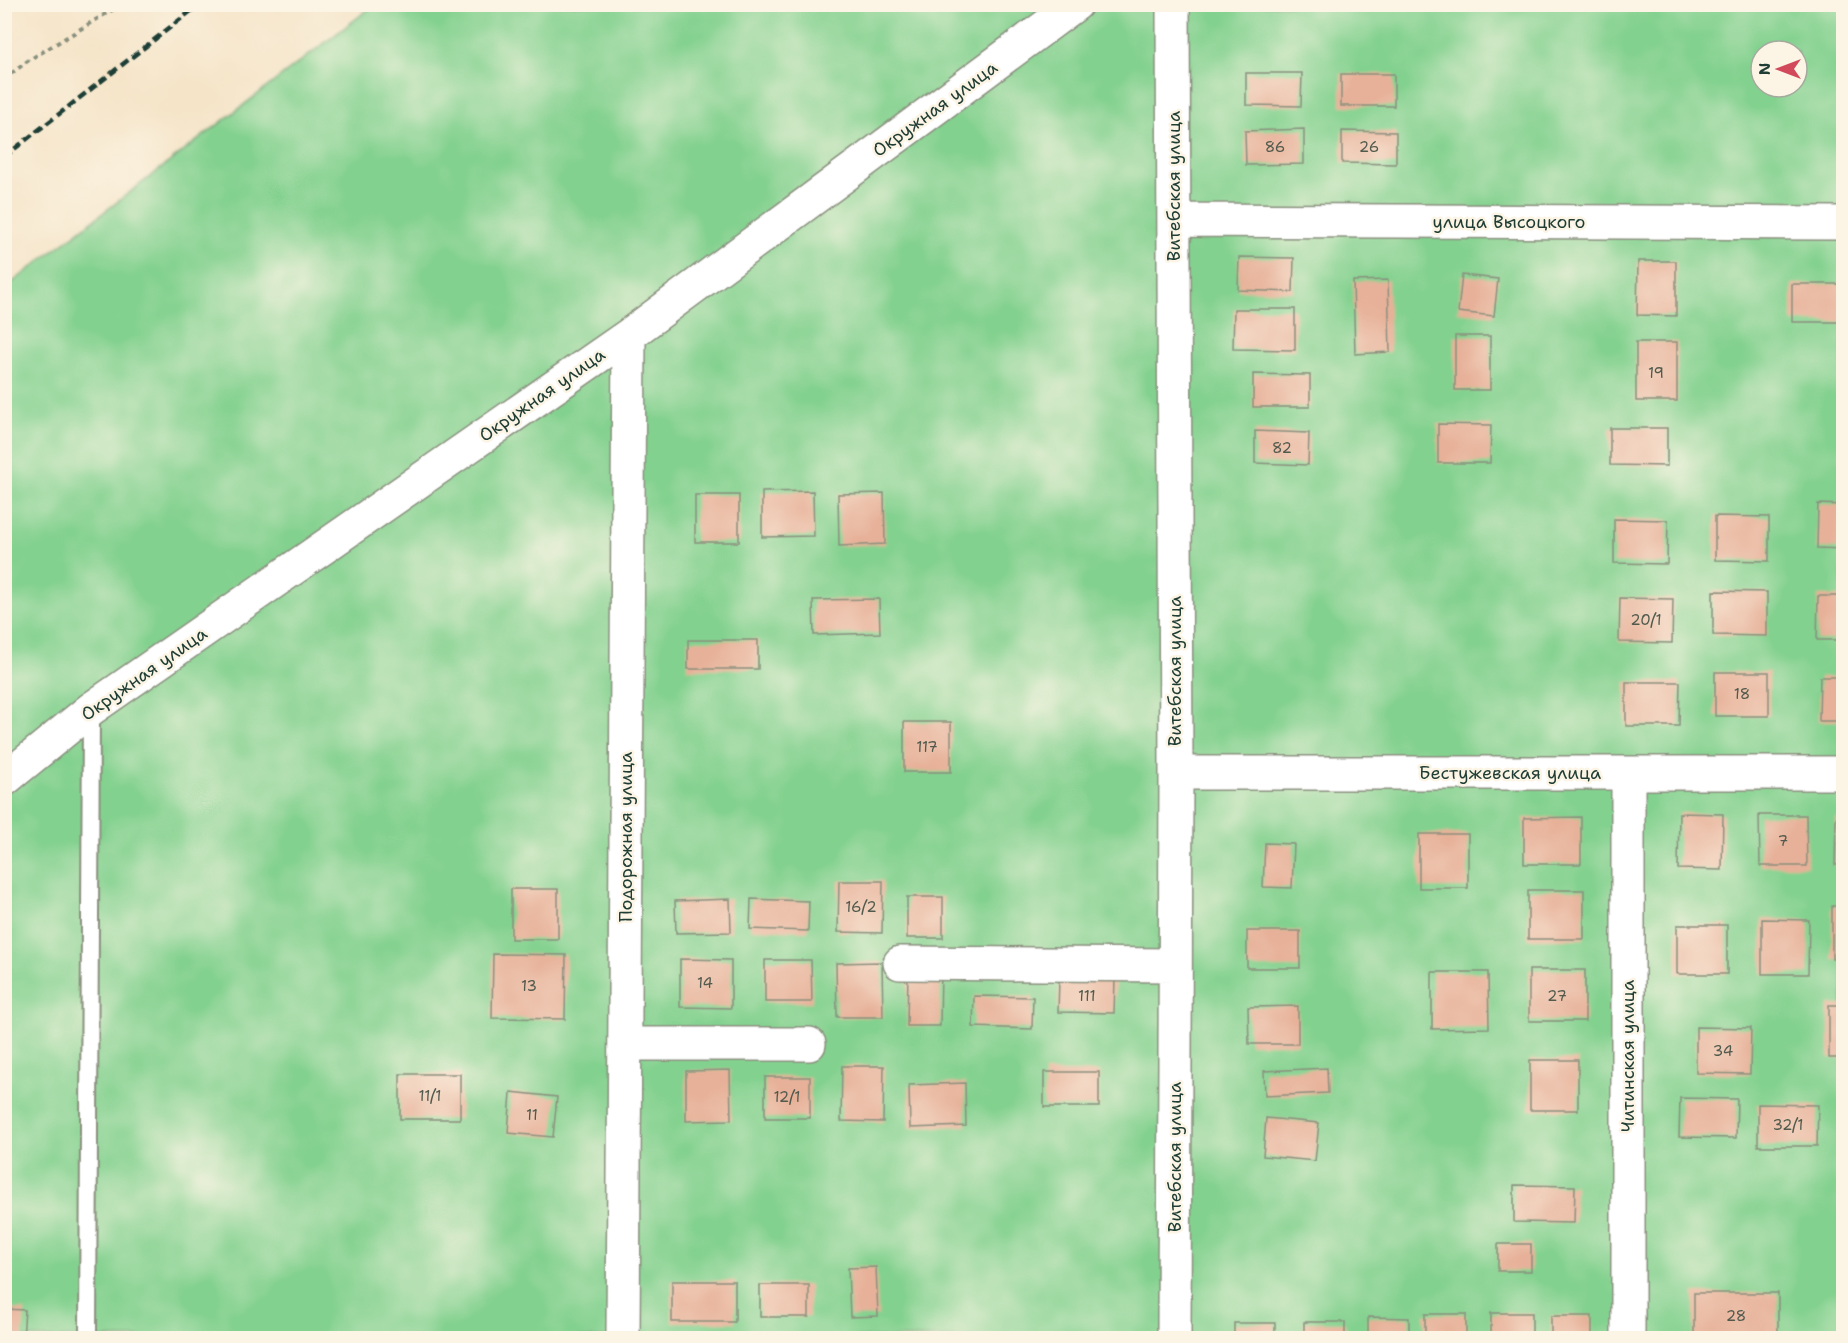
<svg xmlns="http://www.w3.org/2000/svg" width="1848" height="1343" viewBox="0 0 1848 1343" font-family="'Shantell Sans',sans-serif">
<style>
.green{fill:#83d18f;stroke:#518762;stroke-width:1.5;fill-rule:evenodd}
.building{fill:#e7b199}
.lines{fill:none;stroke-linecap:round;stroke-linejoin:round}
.service-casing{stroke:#8a907e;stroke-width:20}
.minor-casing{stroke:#8a907e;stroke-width:36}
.path{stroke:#8a907e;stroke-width:4;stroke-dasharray:4.5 4.5;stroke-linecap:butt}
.service{stroke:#fff;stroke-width:16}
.minor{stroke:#fff;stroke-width:33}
.rail{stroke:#1f3d34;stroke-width:4.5;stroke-dasharray:9 4.5;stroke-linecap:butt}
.labels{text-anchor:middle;stroke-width:5;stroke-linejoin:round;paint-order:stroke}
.number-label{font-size:15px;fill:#515a4d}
.street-label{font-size:18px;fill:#1f3d34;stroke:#fcf5e5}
</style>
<rect width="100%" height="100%" fill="#fcf5e5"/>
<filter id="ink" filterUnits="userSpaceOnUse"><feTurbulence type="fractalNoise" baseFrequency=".0167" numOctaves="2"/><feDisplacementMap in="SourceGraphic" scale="12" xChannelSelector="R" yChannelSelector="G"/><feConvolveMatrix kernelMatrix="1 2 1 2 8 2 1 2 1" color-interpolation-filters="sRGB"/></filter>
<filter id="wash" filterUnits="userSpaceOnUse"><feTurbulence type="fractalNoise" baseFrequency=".008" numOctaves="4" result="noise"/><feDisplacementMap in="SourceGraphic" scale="24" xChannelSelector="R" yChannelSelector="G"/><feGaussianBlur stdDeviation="1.35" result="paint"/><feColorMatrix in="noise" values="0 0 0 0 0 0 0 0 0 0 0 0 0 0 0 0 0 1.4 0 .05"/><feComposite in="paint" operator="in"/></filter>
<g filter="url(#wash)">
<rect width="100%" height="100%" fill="#f5e4c8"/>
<path class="green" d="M 374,5 L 1843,5 L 1843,1338 L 5,1338 L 5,288 ZM 1761,51 L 1797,51 L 1797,87 L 1761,87 Z"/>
<g id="blocks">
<path class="building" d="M 1246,73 L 1302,73 L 1301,106 L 1246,105 Z
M 1341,74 L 1394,74 L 1394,106 L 1341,106 Z
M 1304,129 L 1304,164 L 1246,165 L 1245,131 Z
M 1342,131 L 1396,132 L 1396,164 L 1342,163 Z
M 1239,257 L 1294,258 L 1293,292 L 1238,290 Z
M 1638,261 L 1676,261 L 1676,316 L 1637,315 Z
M 1462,275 L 1498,279 L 1494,316 L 1458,312 Z
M 1388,280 L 1390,352 L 1355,354 L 1353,281 Z
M 1792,284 L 1844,284 L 1844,322 L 1792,322 Z
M 1234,309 L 1295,309 L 1295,350 L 1233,349 Z
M 1455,336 L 1490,336 L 1490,390 L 1455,390 Z
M 1636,342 L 1677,342 L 1677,401 L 1636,401 Z
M 1253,374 L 1310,375 L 1310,407 L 1253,407 Z
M 1438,424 L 1491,425 L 1490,463 L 1438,463 Z
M 1610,428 L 1667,428 L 1667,466 L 1610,465 Z
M 1255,431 L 1309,433 L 1308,465 L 1255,463 Z
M 813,491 L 814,536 L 762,537 L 762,492 Z
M 884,493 L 885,544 L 839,546 L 838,494 Z
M 695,495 L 739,495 L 739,542 L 695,542 Z
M 1818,504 L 1844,505 L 1844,549 L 1817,548 Z
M 1715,516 L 1769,517 L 1769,561 L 1715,560 Z
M 1614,519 L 1668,520 L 1667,564 L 1614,563 Z
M 1713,591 L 1767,592 L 1767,636 L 1713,635 Z
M 1818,596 L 1844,596 L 1844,640 L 1817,640 Z
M 1620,598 L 1673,599 L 1672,643 L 1619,642 Z
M 879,599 L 880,633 L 814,635 L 813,600 Z
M 688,640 L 758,640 L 758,669 L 688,669 Z
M 1715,672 L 1769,672 L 1769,716 L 1715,716 Z
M 1820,677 L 1844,677 L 1844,721 L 1819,721 Z
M 1626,682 L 1680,682 L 1679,726 L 1626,726 Z
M 904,722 L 951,722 L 951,772 L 904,772 Z
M 1679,813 L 1723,814 L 1722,870 L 1678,869 Z
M 1759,815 L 1806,815 L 1807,866 L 1760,866 Z
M 1581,817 L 1581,864 L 1524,864 L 1524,818 Z
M 1836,818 L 1844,818 L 1844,865 L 1835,865 Z
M 1419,834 L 1468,834 L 1468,888 L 1419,888 Z
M 1265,843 L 1294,844 L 1292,888 L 1263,887 Z
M 839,881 L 883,881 L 882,933 L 838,932 Z
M 511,889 L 558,889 L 558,939 L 511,939 Z
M 1528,890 L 1584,890 L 1584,939 L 1528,939 Z
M 907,897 L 943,897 L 943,938 L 907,938 Z
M 730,899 L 731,932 L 676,933 L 675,901 Z
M 751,899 L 809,901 L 808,931 L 750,929 Z
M 1832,906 L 1844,906 L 1844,959 L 1832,959 Z
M 1762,919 L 1809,920 L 1808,974 L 1762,974 Z
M 1677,925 L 1727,925 L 1727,974 L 1677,974 Z
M 1247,931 L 1300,931 L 1300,968 L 1247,968 Z
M 493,954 L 566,955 L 565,1019 L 492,1018 Z
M 680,959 L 731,960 L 731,1008 L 680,1007 Z
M 765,960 L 811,960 L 812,1002 L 765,1002 Z
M 882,962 L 883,1017 L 837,1017 L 836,963 Z
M 1529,970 L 1585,970 L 1585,1021 L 1529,1021 Z
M 908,971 L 941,971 L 940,1026 L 907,1026 Z
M 1432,972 L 1488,972 L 1489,1028 L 1432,1029 Z
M 1059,979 L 1115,979 L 1114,1013 L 1058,1012 Z
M 974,996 L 1033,997 L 1032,1029 L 973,1027 Z
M 1829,1005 L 1844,1005 L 1844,1058 L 1829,1058 Z
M 1298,1006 L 1298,1044 L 1249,1044 L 1248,1007 Z
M 1696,1027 L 1751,1028 L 1750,1074 L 1696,1073 Z
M 1530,1060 L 1578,1060 L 1578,1110 L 1530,1110 Z
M 842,1066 L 884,1066 L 883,1122 L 841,1121 Z
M 1327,1068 L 1328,1093 L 1265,1096 L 1264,1071 Z
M 730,1070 L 731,1120 L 686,1121 L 686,1071 Z
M 1044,1072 L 1099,1072 L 1099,1107 L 1044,1107 Z
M 400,1074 L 460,1074 L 460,1119 L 400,1119 Z
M 765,1077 L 810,1077 L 810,1118 L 765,1118 Z
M 965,1083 L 966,1126 L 910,1128 L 909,1085 Z
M 511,1092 L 557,1097 L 553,1137 L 508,1133 Z
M 1680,1098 L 1737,1099 L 1736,1138 L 1679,1137 Z
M 1758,1104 L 1818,1105 L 1817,1146 L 1758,1146 Z
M 1266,1118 L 1319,1123 L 1315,1161 L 1263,1156 Z
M 1514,1185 L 1575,1186 L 1574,1223 L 1514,1222 Z
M 1498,1244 L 1531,1244 L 1531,1271 L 1498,1271 Z
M 876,1267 L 878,1316 L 850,1317 L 848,1268 Z
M 672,1281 L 735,1281 L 735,1322 L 672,1322 Z
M 760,1285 L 809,1285 L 809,1317 L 760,1317 Z
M 1694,1293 L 1778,1293 L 1778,1338 L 1694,1338 Z
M 4,1309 L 25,1310 L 23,1338 L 4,1338 Z
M 1491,1313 L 1532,1313 L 1532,1338 L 1491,1338 Z
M 1425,1314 L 1466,1314 L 1466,1338 L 1425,1338 Z
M 1551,1316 L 1592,1316 L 1592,1338 L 1551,1338 Z
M 1368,1317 L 1409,1318 L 1409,1338 L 1368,1338 Z
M 1304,1322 L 1345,1322 L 1345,1338 L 1304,1338 Z
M 1234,1323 L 1275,1323 L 1275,1338 L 1234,1338 Z"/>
</g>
</g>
<g filter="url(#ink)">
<use href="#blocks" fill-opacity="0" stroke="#8a907e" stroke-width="1.5"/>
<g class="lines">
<defs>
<path id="service" d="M 88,1338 L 91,709"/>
<path id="minor" d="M 1173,4 L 1176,773 L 1174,1338
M 1174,220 L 1844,223
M 1176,773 L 1844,773
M 1628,773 L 1628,1338
M 4,780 L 91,709 L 629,335 L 1076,4
M 900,963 L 1175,965
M 625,1044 L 809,1044
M 623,1338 L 629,335"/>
</defs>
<use href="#service" class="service-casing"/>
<use href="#minor" class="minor-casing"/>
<path class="path" d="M 4,79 L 29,60 L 122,4"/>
<use href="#service" class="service"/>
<use href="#minor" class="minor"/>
<path class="rail" d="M 4,157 L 200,4"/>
</g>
</g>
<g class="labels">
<g class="number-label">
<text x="1275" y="152">86</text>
<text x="1369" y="152">26</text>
<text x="1656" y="378">19</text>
<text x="1282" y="453">82</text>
<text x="1646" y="625">20/1</text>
<text x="1742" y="699">18</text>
<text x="927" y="752">117</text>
<text x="1783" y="846">7</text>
<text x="861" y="912">16/2</text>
<text x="705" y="988">14</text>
<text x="529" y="991">13</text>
<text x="1087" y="1001">111</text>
<text x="1557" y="1001">27</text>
<text x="1723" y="1056">34</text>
<text x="430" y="1101">11/1</text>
<text x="787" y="1102">12/1</text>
<text x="532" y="1120">11</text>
<text x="1788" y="1130">32/1</text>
<text x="1736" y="1321">28</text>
</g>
<g class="street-label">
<text transform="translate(935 109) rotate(-36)" y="6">Окружная улица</text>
<text transform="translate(1174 186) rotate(-90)" y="6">Витебская улица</text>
<text x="1509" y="228">улица Высоцкого</text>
<text transform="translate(542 395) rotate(-35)" y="6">Окружная улица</text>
<text transform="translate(1175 671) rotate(-90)" y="6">Витебская улица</text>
<text transform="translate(144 674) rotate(-35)" y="6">Окружная улица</text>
<text x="1510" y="779">Бестужевская улица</text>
<text transform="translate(626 837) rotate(-90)" y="6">Подорожная улица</text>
<text transform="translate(1628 1056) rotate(-90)" y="6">Читинская улица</text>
<text transform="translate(1175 1157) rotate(-90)" y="6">Витебская улица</text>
</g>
</g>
<rect width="1848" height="1343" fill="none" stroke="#fcf5e5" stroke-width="24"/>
<g transform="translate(1779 69) rotate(270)"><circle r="28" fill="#fcf5e5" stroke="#a4ab9e" stroke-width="1.5"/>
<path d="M0-4.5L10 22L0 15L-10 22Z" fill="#d1495b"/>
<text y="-9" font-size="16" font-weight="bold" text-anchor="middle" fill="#1f3d34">N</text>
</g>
</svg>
